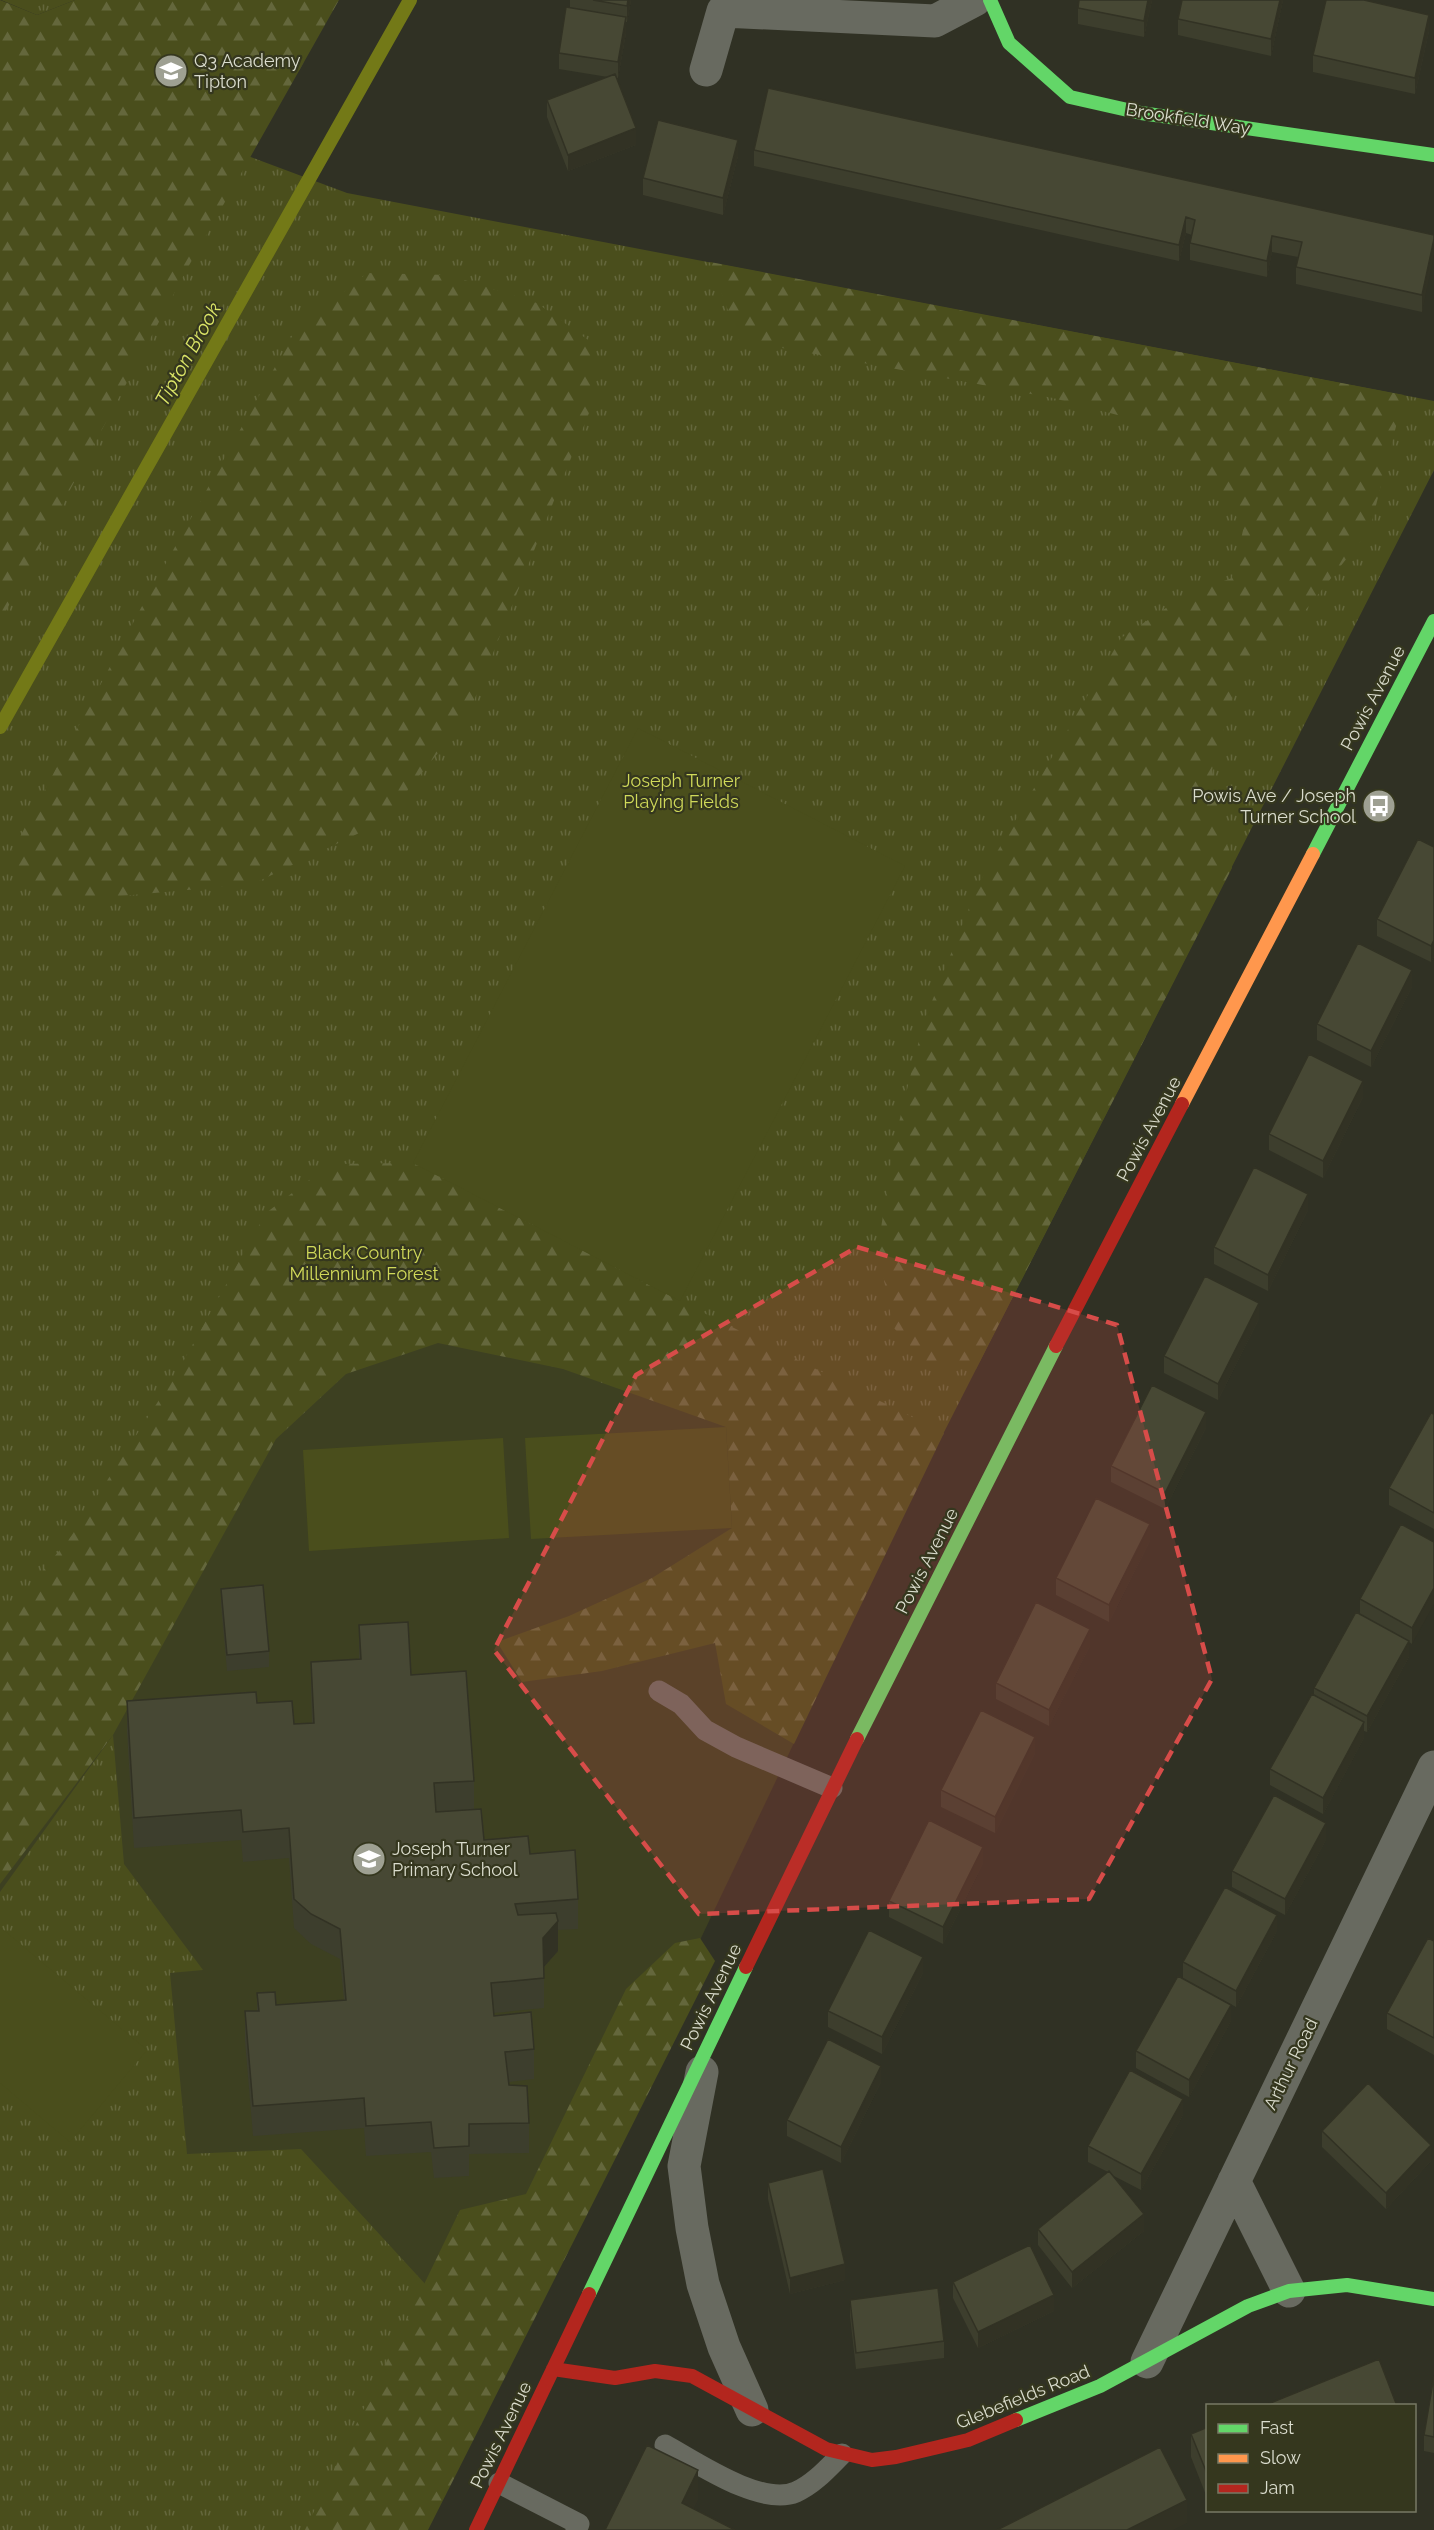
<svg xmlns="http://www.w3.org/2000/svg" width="1434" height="2530" viewBox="0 0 1434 2530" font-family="Raleway,sans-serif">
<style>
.built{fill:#3d4021}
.grass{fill:url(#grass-tufts)}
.forest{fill:url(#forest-firs)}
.pitch{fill:#4a4e1c}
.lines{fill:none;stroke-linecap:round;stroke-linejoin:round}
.stream{stroke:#737917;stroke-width:14}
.lane{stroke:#686a60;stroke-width:21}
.street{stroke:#686a60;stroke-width:33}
.fast{stroke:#63d668;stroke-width:14}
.slow{stroke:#ff974d;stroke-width:14}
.jam{stroke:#b3261e;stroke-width:14}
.wall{fill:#3d3e2d}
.shaded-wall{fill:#323224}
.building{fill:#474834;stroke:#323224;stroke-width:1.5}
.marked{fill:#d74c49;fill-opacity:0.2;stroke:#d74c49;stroke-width:4.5;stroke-dasharray:12 8;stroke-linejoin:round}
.labels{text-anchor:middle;stroke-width:4.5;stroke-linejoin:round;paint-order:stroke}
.poi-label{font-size:18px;fill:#dadccd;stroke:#35371e;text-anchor:start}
.street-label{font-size:18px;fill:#dadccd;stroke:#35371e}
.park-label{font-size:18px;fill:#d0d959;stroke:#35371e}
.water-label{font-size:20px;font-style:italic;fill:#dce667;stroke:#35371e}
</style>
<defs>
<pattern id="grass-tufts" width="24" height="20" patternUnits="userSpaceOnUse" patternTransform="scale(1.5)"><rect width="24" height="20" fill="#4a4e1c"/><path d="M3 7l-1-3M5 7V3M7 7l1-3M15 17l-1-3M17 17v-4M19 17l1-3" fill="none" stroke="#64673c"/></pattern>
<pattern id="forest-firs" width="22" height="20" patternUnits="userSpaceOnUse" patternTransform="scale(1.5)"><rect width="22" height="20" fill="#4a4e1c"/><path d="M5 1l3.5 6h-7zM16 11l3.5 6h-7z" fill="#64673c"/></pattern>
</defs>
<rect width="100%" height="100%" fill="#303124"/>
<path class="built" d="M 357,1217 L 913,1493 L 419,2530 L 0,2530 L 0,1779 Z"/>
<path class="grass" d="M 1,0 L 75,0 L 37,15 Z
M 0,54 L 232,150 L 347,193 L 1434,401 L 1434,470 L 913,1493 L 357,1218 L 0,1779 Z
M 113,1735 L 124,1864 L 203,1970 L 170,1973 L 187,2154 L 301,2149 L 450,2311 L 331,2530 L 0,2530 L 0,1892 Z"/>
<path class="forest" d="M 0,0 L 37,15 L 75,0 L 339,0 L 187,269 L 0,622 Z
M 710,262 L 1404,395 L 1370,529 L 1309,606 L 1238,678 L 1212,770 L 1232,868 L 976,1369 L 926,1363 L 893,1327 L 878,1248 L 894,1143 L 923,1024 L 979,883 L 1121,638 L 1187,594 L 1232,578 L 1244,526 L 1201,472 L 1144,422 L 1053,398 L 739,340 Z
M 367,273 L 449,275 L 537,303 L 595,345 L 591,408 L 467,718 L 380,823 L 253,884 L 44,903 L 4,867 L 141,608 L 295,331 Z
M 413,1163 L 680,1301 L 944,1433 L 794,1744 L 726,1704 L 715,1643 L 602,1671 L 522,1682 L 497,1642 L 569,1616 L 652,1578 L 732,1528 L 726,1427 L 563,1369 L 438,1343 L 346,1374 L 276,1439 L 113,1735 L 0,1884 L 0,1623 L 72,1535 L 179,1369 L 266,1213 L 330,1164 Z
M 700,1938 L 715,1961 L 428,2530 L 305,2530 L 460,2210 L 526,2194 L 626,1989 L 675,1943 Z"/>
<path class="pitch" d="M 638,728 L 905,866 L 680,1301 L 413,1163 Z
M 726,1427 L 732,1528 L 531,1539 L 525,1438 Z
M 503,1438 L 509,1538 L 309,1551 L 303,1450 Z
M 0,1927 L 147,2050 L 70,2142 L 0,2083 Z"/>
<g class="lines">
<path class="stream" d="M 0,727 L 410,0"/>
<path class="lane" d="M 659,1691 L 681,1704 L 705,1730 L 736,1747 L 832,1788
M 665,2445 C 696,2462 761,2507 796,2492 C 814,2484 828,2468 842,2454
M 499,2483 L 579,2524 L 576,2530"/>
<path class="street" d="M 706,70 L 723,11 L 935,21 L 975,0
M 702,2072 L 684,2166 L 692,2228 L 703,2284 L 724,2347 L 752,2410
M 1234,2181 L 1289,2291
M 1147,2362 L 1434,1767"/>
<path class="fast" d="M 990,0 L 1009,43 L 1070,97 L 1141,113 L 1434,155
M 1313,854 L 1434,621
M 857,1739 L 1056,1346
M 589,2294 L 746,1967
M 1016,2420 L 1100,2386 L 1248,2306 L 1289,2291 L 1347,2285 L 1434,2299"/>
<path class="slow" d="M 1182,1104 L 1313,854"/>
<path class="jam" d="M 1056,1346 L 1182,1104
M 746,1967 L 857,1739
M 553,2369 L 615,2378 L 655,2371 L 692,2376 L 826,2449 L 872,2460 L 896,2457 L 968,2440 L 1016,2420
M 476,2530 L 589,2294"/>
</g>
<path class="wall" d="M 570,0 L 631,0 L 627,22 L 626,22 L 626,33 L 618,78 L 616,78 L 636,145 L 568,171 L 547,117 L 547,100 L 608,77 L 559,69 L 559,53 L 570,7 Z
M 1152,0 L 1144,37 L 1078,24 L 1078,8 Z
M 1182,0 L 1283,0 L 1271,56 L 1178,35 L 1178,19 Z
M 1429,31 L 1415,94 L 1313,72 L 1313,55 Z
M 754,150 L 1434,235 L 1422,312 L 1296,284 L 1296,267 L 1298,257 L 1272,252 L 1267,277 L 1190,260 L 1190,243 L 1192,235 L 1186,233 L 1179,261 L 754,166 Z
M 738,156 L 723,215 L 643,195 L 643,178 Z
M 1434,847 L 1434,957 L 1431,962 L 1377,936 L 1377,919 Z
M 1412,987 L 1371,1067 L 1317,1040 L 1317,1024 Z
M 1363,1097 L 1323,1178 L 1269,1150 L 1269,1134 Z
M 1308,1210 L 1268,1291 L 1214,1264 L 1214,1247 Z
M 1259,1319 L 1218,1400 L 1164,1373 L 1164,1356 Z
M 1434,1414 L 1434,1529 L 1389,1505 L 1389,1488 Z
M 1206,1428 L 1165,1509 L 1111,1482 L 1111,1466 Z
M 1150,1541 L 1109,1622 L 1056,1595 L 1056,1578 Z
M 1434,1542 L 1412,1644 L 1409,1642 L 1409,1657 L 1367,1732 L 1364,1731 L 1364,1738 L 1323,1814 L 1270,1785 L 1270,1769 L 1314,1695 L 1314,1688 L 1360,1614 L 1360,1599 Z
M 221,1589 L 269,1651 L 269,1667 L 227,1671 L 221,1605 Z
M 359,1625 L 411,1675 L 474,1781 L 474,1810 L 484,1840 L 530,1854 L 578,1899 L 578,1929 L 558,1930 L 558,1951 L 544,1967 L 544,2008 L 494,2013 L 494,2016 L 534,2049 L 534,2079 L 509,2082 L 509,2085 L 529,2123 L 529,2153 L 469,2154 L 469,2176 L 434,2178 L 431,2152 L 366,2156 L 364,2128 L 253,2136 L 245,2041 L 245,2011 L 257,2011 L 257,1993 L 276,2005 L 344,2000 L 340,1959 L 311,1944 L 294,1928 L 289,1858 L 243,1862 L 241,1840 L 134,1848 L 127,1731 L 127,1701 L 257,1703 L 294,1724 L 312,1723 L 311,1692 L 311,1662 L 359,1659 Z
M 1090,1646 L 1049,1726 L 996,1699 L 996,1683 Z
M 1035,1753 L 995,1833 L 941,1807 L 941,1790 Z
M 1326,1840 L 1285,1915 L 1232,1887 L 1232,1871 Z
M 983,1863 L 943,1944 L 889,1917 L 889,1901 Z
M 1277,1931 L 1236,2007 L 1183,1978 L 1183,1962 Z
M 1434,1941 L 1434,2055 L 1387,2029 L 1387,2013 Z
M 923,1973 L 882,2054 L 828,2027 L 828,2011 Z
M 1231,2021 L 1189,2097 L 1136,2068 L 1136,2051 Z
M 881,2082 L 841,2163 L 787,2136 L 787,2120 Z
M 1183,2115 L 1141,2190 L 1112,2175 L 1144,2231 L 1072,2288 L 1038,2245 L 1038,2229 L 1108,2172 L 1088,2162 L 1088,2146 Z
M 1322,2131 L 1431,2161 L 1386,2209 L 1322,2147 Z
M 768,2183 L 845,2280 L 790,2294 L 768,2199 Z
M 953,2282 L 1054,2311 L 978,2348 L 953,2298 Z
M 850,2300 L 944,2341 L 944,2358 L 856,2369 L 850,2316 Z
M 1434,2376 L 1434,2453 L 1424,2451 L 1424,2435 Z
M 1208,2427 L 1208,2500 L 1191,2457 L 1191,2434 Z"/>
<path class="shaded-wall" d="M 628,0 L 631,0 L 627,22 L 627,6 Z
M 1148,0 L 1152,0 L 1144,37 L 1144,21 Z
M 1280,0 L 1283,0 L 1271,56 L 1271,39 Z
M 1429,15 L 1429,31 L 1415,94 L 1415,78 Z
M 626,17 L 626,33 L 618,78 L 618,62 Z
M 636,128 L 636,145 L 568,171 L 568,155 Z
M 738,140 L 738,156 L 723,215 L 723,198 Z
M 1186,217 L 1186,233 L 1179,261 L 1179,245 Z
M 1272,236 L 1272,252 L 1267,277 L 1267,261 Z
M 1434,239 L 1434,255 L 1422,312 L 1422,295 Z
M 1434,940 L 1434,957 L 1431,962 L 1431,946 Z
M 1412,970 L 1412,987 L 1371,1067 L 1371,1051 Z
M 1363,1081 L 1363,1097 L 1323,1178 L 1323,1161 Z
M 1308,1194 L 1308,1210 L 1268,1291 L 1268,1275 Z
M 1259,1303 L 1259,1319 L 1218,1400 L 1218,1384 Z
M 1206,1412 L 1206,1428 L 1165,1509 L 1165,1493 Z
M 1150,1524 L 1150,1541 L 1109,1622 L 1109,1605 Z
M 1434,1588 L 1434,1604 L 1412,1644 L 1412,1628 Z
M 1090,1629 L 1090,1646 L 1049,1726 L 1049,1710 Z
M 1409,1641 L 1409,1657 L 1367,1732 L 1367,1716 Z
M 1364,1722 L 1364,1738 L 1323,1814 L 1323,1798 Z
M 1035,1737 L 1035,1753 L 995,1833 L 995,1817 Z
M 1326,1823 L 1326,1840 L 1285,1915 L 1285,1899 Z
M 983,1847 L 983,1863 L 943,1944 L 943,1927 Z
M 1277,1915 L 1277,1931 L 1236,2007 L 1236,1991 Z
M 558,1921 L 558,1951 L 543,1968 L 543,1938 Z
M 923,1957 L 923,1973 L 882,2054 L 882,2037 Z
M 1231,2005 L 1231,2021 L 1189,2097 L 1189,2080 Z
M 881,2066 L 881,2082 L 841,2163 L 841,2147 Z
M 1183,2099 L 1183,2115 L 1141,2190 L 1141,2174 Z
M 1431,2145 L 1431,2161 L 1386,2209 L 1386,2193 Z
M 1144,2214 L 1144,2231 L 1072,2288 L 1072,2272 Z
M 845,2264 L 845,2280 L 790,2294 L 790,2278 Z
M 1054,2295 L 1054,2311 L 978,2348 L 978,2332 Z
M 698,2470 L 698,2500 L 683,2530 L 682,2503 Z
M 1187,2500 L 1187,2523 L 1173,2530 L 1127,2530 Z"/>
<path class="building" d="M 593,0 L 628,0 L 627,6 Z
M 1079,0 L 1148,0 L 1144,21 L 1078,8 Z
M 1182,0 L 1280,0 L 1271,39 L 1178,19 Z
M 1326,0 L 1364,0 L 1429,15 L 1415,78 L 1313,55 Z
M 566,7 L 626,17 L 618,62 L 559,53 Z
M 615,74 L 636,128 L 568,155 L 547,100 Z
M 768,88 L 1434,235 L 1434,239 L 1422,295 L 1296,267 L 1302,242 L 1272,236 L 1267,261 L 1190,243 L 1195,220 L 1186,217 L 1179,245 L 754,150 Z
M 658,120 L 738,140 L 723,198 L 643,178 Z
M 1418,839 L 1434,847 L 1434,940 L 1431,946 L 1377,919 Z
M 1358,943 L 1412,970 L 1371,1051 L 1317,1024 Z
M 1309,1054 L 1363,1081 L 1323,1161 L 1269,1134 Z
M 1254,1167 L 1308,1194 L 1268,1275 L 1214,1247 Z
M 1205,1276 L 1259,1303 L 1218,1384 L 1164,1356 Z
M 1152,1385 L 1206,1412 L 1165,1493 L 1111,1466 Z
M 1431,1413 L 1434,1414 L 1434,1513 L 1389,1488 Z
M 1096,1498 L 1150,1524 L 1109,1605 L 1056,1578 Z
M 1401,1524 L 1434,1542 L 1434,1588 L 1412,1628 L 1360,1599 Z
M 263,1585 L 269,1651 L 227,1655 L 221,1589 Z
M 1036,1602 L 1090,1629 L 1049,1710 L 996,1683 Z
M 1356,1612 L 1409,1641 L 1367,1716 L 1314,1688 Z
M 408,1622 L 411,1675 L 466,1671 L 474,1781 L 434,1783 L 436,1812 L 481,1809 L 484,1840 L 528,1836 L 530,1854 L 575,1850 L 578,1899 L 515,1904 L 518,1915 L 556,1913 L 558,1921 L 543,1938 L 544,1978 L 491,1983 L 494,2016 L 531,2012 L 534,2049 L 505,2052 L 509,2085 L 527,2086 L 529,2123 L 469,2124 L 469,2146 L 434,2148 L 431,2122 L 366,2126 L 364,2098 L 253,2106 L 245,2011 L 259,2011 L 257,1993 L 275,1992 L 276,2005 L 346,2000 L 340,1929 L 311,1914 L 294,1899 L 289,1828 L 243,1832 L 241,1810 L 134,1818 L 127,1701 L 256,1692 L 257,1703 L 292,1701 L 294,1724 L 314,1723 L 311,1662 L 361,1659 L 359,1625 Z
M 1312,1694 L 1364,1722 L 1323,1798 L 1270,1769 Z
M 981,1710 L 1035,1737 L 995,1817 L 941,1790 Z
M 1274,1795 L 1326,1823 L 1285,1899 L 1232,1871 Z
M 929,1820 L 983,1847 L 943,1927 L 889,1901 Z
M 1225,1887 L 1277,1915 L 1236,1991 L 1183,1962 Z
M 869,1930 L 923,1957 L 882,2037 L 828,2011 Z
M 1428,1938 L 1434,1941 L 1434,2038 L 1387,2013 Z
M 1178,1976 L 1231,2005 L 1189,2080 L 1136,2051 Z
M 828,2039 L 881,2066 L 841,2147 L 787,2120 Z
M 1130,2070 L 1183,2099 L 1141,2174 L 1088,2146 Z
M 1368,2083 L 1431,2145 L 1386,2193 L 1322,2131 Z
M 823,2169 L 845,2264 L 790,2278 L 768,2183 Z
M 1109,2171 L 1144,2214 L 1072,2272 L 1038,2229 Z
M 1030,2245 L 1054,2295 L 978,2332 L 953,2282 Z
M 938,2288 L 944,2341 L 856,2353 L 850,2300 Z
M 1379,2359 L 1397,2406 L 1263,2406 Z
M 1434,2376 L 1434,2437 L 1424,2435 Z
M 1208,2427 L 1208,2476 L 1191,2434 Z
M 647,2445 L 698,2470 L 682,2503 L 735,2530 L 605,2530 Z
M 1160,2447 L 1187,2500 L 1127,2530 L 997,2530 Z"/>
<path class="marked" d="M 857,1247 L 1117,1325 L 1212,1679 L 1089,1899 L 699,1914 L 494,1650 L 636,1375 Z"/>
<defs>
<symbol id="school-disc" viewBox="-11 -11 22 22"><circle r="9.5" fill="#9ea092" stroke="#35371e"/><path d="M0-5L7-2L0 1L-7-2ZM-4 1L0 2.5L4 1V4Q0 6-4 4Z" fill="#fff"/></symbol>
<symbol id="bus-disc" viewBox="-11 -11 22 22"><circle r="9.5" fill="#9ea092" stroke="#35371e"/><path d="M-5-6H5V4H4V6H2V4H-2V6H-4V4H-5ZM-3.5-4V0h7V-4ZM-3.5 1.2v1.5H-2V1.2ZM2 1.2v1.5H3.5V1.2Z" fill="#fff"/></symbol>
</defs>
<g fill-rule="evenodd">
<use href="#school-disc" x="152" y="52" width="38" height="38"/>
<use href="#bus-disc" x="1360" y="787" width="38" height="38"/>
<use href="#school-disc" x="350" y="1840" width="38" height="38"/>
</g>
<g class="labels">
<g class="poi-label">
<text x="194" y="67">Q3 Academy<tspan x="194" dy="21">Tipton</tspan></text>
<text x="1356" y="802" text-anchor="end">Powis Ave / Joseph<tspan x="1356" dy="21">Turner School</tspan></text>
<text x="392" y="1855">Joseph Turner<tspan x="392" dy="21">Primary School</tspan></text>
</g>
<g class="street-label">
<text transform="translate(1188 119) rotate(9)" y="6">Brookfield Way</text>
<text transform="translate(1373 698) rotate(-62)" y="6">Powis Avenue</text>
<text transform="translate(1149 1129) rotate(-62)" y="6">Powis Avenue</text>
<text transform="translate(927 1561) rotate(-63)" y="6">Powis Avenue</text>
<text transform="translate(711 1997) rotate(-64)" y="6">Powis Avenue</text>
<text transform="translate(1291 2064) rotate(-64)" y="6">Arthur Road</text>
<text transform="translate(1023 2397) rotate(-22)" y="6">Glebefields Road</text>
<text transform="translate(501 2435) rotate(-64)" y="6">Powis Avenue</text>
</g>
<g class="park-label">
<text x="681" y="787">Joseph Turner<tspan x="681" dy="21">Playing Fields</tspan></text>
<text x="364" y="1259">Black Country<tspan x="364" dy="21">Millennium Forest</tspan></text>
</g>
<g class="water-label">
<text transform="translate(188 354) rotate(-61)" y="7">Tipton Brook</text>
</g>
</g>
<rect x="1206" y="2404" width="210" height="108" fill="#35371e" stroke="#777964" stroke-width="1.5"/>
<rect x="1218" y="2424" width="30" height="9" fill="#63d668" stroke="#777964" stroke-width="1.5"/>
<text x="1260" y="2434" font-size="18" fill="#dadccd">Fast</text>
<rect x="1218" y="2454" width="30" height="9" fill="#ff974d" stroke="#777964" stroke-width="1.5"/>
<text x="1260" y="2464" font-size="18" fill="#dadccd">Slow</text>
<rect x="1218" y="2484" width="30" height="9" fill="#b3261e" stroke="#777964" stroke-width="1.5"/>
<text x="1260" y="2494" font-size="18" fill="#dadccd">Jam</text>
</svg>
